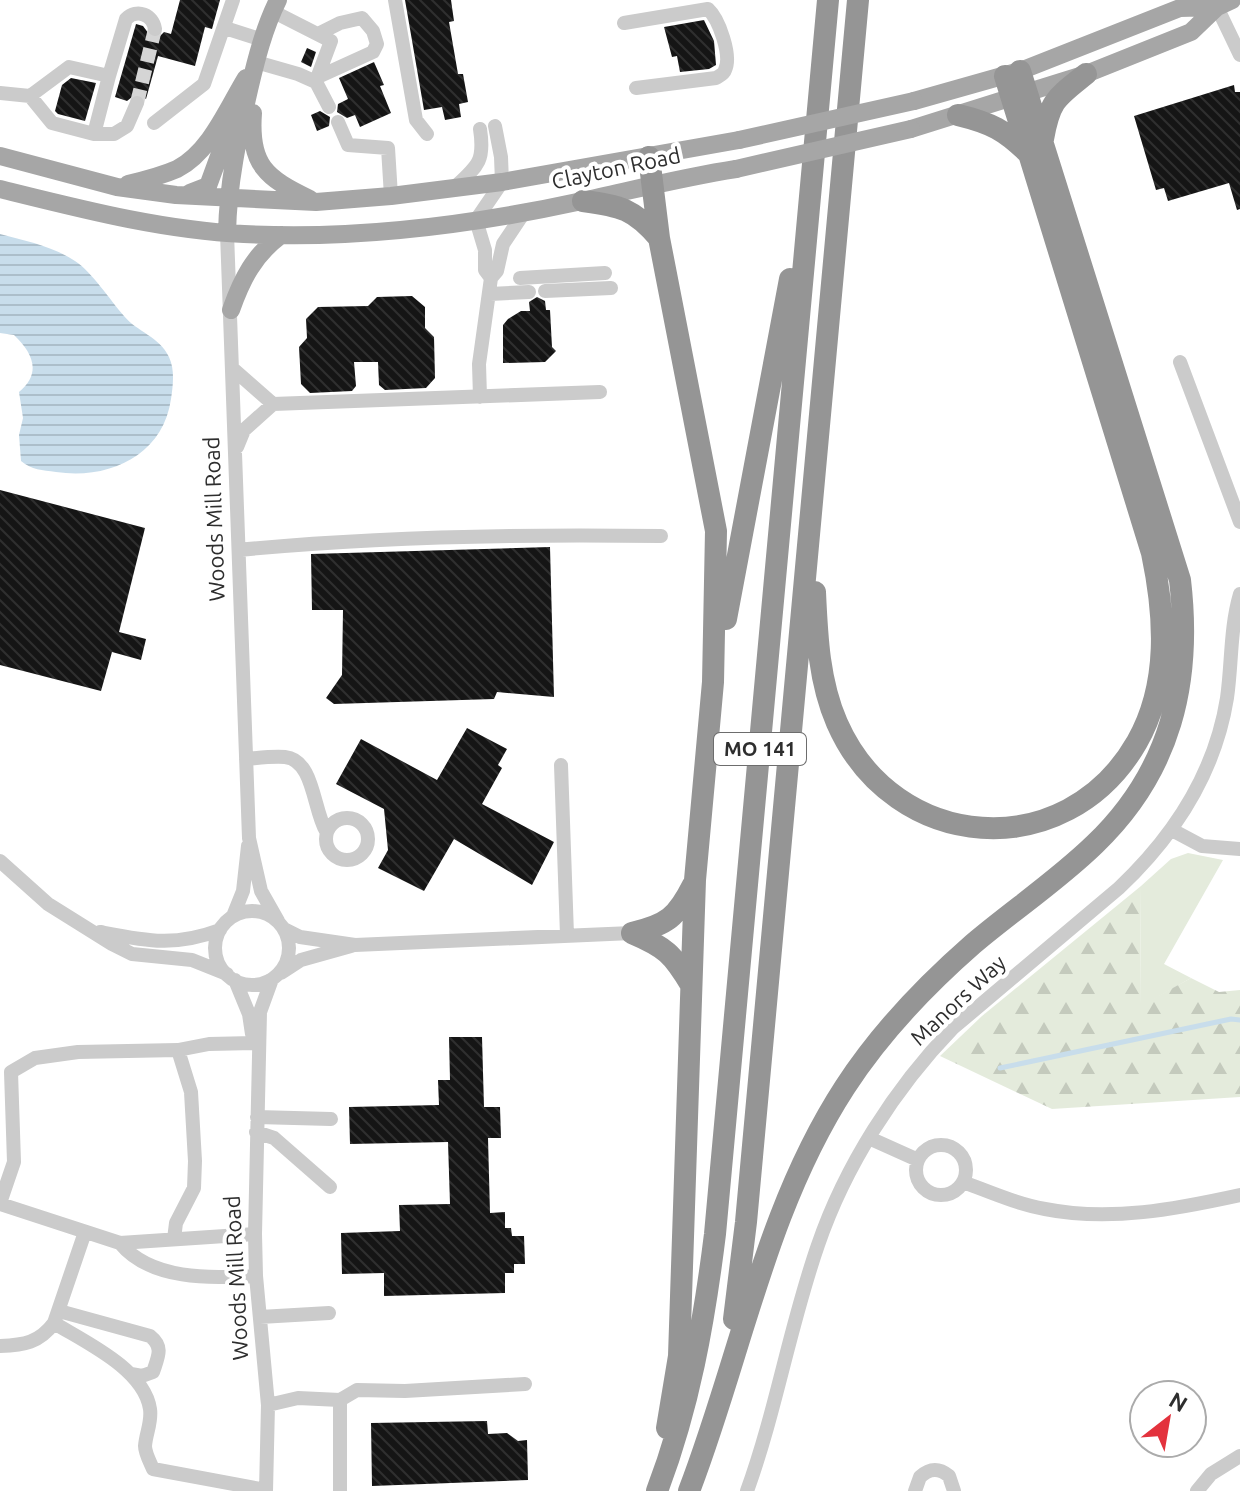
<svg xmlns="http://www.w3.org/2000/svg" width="1240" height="1491" viewBox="0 0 1240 1491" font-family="Ubuntu,sans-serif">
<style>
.green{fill:#e4ebdc}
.forest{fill:url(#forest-firs)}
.water{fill:url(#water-rules)}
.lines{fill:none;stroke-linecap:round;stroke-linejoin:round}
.stream{stroke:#c8ddeb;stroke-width:5}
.building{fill:url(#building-back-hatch)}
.minor-tunnel{stroke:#d5d5d5;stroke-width:14;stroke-dasharray:14 7;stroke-linecap:butt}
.minor{stroke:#cbcbcb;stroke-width:14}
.major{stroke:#a6a6a6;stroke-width:18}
.highway{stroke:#959595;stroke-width:22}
.major-bridge{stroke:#a6a6a6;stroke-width:18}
.labels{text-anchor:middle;stroke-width:8;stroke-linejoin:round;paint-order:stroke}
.shield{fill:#fff;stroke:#6d6d6d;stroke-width:2}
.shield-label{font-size:20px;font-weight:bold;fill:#2e2e2e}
.street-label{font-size:22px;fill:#2e2e2e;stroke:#fff}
</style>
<defs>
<pattern id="forest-firs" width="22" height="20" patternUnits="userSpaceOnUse" patternTransform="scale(2)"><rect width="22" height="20" fill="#e4ebdc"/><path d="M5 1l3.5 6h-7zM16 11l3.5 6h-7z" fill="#c4cabd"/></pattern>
<pattern id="water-rules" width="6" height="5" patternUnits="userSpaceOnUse" patternTransform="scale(2)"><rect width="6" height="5" fill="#c8ddeb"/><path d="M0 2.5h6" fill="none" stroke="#acbeca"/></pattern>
<pattern id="building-back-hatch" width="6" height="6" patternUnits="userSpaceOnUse" patternTransform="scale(2)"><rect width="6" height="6" fill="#151515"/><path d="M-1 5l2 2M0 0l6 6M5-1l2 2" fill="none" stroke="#2f2f2f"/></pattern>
</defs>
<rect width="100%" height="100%" fill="#fff"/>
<path class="green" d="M 1188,853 L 1223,860 L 1164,964 L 1191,978 L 1140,1007 L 1141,886 L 1171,859 Z"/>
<path class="forest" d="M 1141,886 L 1140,1006 L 1191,978 L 1219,992 L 1240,990 L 1240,1097 L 1052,1109 L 940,1056 L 982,1016 Z"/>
<path class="water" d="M 0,234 C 26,241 52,246 75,261 C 92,272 110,300 124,316 C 137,332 159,336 169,357 C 175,370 173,385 171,399 C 163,456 108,480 56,472 C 42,470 32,470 21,461 L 19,435 L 23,418 L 19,392 C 42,373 33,353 14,335 L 0,333 Z"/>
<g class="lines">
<path class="stream" d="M 1000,1068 L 1231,1019 L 1240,1020"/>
</g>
<path class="building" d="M 180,0 L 220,0 L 212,29 L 205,27 L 195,66 L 158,56 L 146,99 L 137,93 L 127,101 L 115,97 L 136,24 L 143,26 L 152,38 L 158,38 L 164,32 L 171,34 Z
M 405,0 L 451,0 L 454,21 L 449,22 L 458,74 L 463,74 L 468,102 L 459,104 L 461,117 L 445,120 L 442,107 L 424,110 Z
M 704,20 L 714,41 L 716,65 L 709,69 L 680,72 L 677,56 L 672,57 L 664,27 Z
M 307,48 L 316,52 L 311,67 L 301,62 Z
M 374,62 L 384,85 L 380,86 L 391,113 L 360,127 L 355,115 L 347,118 L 337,112 L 338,104 L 348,99 L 339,78 Z
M 71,78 L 96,83 L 85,121 L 58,114 L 55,111 L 62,85 Z
M 1234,85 L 1235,92 L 1240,92 L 1240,209 L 1237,210 L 1229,183 L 1168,201 L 1164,188 L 1156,190 L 1134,116 Z
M 320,111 L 330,117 L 329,126 L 317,131 L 311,115 Z
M 412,296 L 425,307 L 425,328 L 434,337 L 435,378 L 426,388 L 385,390 L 379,385 L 378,362 L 354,362 L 356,386 L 352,391 L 310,393 L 301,384 L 299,347 L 307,338 L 306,319 L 318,307 L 368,306 L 377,297 Z
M 537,297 L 545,301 L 546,310 L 550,310 L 552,347 L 556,351 L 545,362 L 503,363 L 503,325 L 508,319 L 521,311 L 530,311 L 529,302 Z
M 0,490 L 145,528 L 119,632 L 146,639 L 141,660 L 112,652 L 101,691 L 0,665 Z
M 550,547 L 554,697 L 497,692 L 494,699 L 334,704 L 326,698 L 342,675 L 343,610 L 312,610 L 311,554 Z
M 467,728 L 507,749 L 498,765 L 502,768 L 482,804 L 554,842 L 532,885 L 454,839 L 424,891 L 378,868 L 388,850 L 384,809 L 336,784 L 361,739 L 437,780 Z
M 449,1037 L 482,1037 L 484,1107 L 500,1107 L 501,1138 L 488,1138 L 490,1213 L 505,1212 L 505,1228 L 511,1228 L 512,1236 L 524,1236 L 525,1264 L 514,1264 L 514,1273 L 505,1273 L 505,1293 L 384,1296 L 384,1273 L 342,1274 L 341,1233 L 400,1231 L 399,1205 L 450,1204 L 448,1142 L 350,1144 L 349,1107 L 439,1105 L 438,1080 L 450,1080 Z
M 487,1421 L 488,1434 L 507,1433 L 518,1441 L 527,1440 L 528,1480 L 372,1486 L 371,1423 Z"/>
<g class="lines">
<path class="minor-tunnel" d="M 137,103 L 155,29"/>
<path class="minor" d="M 395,0 L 416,120 L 427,134
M 1217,7 L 1240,55
M 272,11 L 331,41 L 316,81
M 624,23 L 708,9 C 719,19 732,56 725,70 C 724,74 719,76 716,78 L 636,88
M 225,28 L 263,40
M 256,62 L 298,74 L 316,82 L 329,107
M 318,77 L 373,52 L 377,44 L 373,31 L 362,18 L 340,23 L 318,34
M 0,93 L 30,96 L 69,67 L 109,76 L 126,19 C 137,8 153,15 155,29
M 30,96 L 52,123 L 94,134 L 114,134 L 127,126 L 137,103
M 338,122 L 348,145 L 388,148 L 391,196
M 154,123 L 204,84 L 233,0
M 94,134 L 109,76
M 455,187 C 478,166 485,161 480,129
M 227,233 L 249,838 L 261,891 L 278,921
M 491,278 L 485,270 L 485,250 L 476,220 L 502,182 L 501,157 L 495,126
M 520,278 L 605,273
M 545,291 L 611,288
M 490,294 L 529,292
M 1180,362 L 1240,522
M 232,368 L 273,404
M 480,397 L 479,364 L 491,278 L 497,271 L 503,244 L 525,211
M 237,447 L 244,430 L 273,404 L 600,392
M 239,550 C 378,536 521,534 661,536
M 246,759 C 258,758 272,756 285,757 C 314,760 313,809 326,831
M 561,765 L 567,935
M326 839a21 21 0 1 1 42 0a21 21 0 1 1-42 0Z
M 1172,830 L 1202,846 L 1240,849
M 0,861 L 48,904 L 112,944 L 132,954 L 192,960 L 227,974
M215 948a37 37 0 1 1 74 0a37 37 0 1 1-74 0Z
M 233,916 L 243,891 L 248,846
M 284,929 L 300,937 L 355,945 L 632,933
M 100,932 C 147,941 174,947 220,930
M 281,973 L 301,960 L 351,946
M 235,980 L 249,1014 L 252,1034
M 178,1050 L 209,1044 L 254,1043
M 257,1117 L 331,1119
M 256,1132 L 274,1138 L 330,1187
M 869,1138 L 918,1160
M916 1170a25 25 0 1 1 50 0a25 25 0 1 1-50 0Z
M 963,1182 C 990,1192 1017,1204 1045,1209 C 1110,1222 1176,1209 1240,1195
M 0,1203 L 14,1162 L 11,1072 L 35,1058 L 78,1052 L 178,1050 L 191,1092 L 195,1161 L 194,1188 L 176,1223 L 174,1239
M 0,1204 L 120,1243 L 255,1234
M 120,1243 C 151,1281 211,1278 256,1276
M 59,1311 L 150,1336 C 164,1347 158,1357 153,1372 L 142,1376 L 131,1374
M 260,1317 L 329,1313
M 54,1323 C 85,1342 144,1369 150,1409 C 152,1422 146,1433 145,1446 C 145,1453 150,1462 153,1469 L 266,1490
M 0,1346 C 24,1345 39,1343 54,1323 L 85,1232
M 340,1400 L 357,1390 L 405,1391 L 525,1384
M 268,1405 L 298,1398 L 340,1400 L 340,1491
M 266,1491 L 268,1405 L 256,1276 L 255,1234 L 260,1012 L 272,979
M 747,1491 C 776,1411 790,1325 818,1245 C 845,1166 895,1088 953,1028 L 1119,888 C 1173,837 1215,773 1227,698 C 1232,663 1230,628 1240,594
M 915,1491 L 920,1477 C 930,1468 939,1468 949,1476 L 954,1491
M 1197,1491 L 1211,1474 L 1240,1456"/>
<path class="major" d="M 914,101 L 1020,71 L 1180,8 L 1217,7
M 253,113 C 249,165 266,178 310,199
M 911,129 L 1086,74 L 1191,32 L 1217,7 L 1232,0
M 0,156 L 117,187 L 176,195 L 316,202 L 391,196 L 502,182 L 739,140
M 128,184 C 145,180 161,176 177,169 C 210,152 227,109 246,78
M 0,189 C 81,209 161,230 244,234 C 357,240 472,225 582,201 C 633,190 684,177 736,169
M 190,193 L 208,186 L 223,145 L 235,126
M 227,233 C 228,183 238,138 249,90 C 256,60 264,28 278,0
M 231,310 C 242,279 254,255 281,235"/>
<path class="highway" d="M 958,115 C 991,123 1005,130 1029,154
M 1043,139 C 1050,100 1056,98 1086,74
M 649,157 L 659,238 L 716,531 L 713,682 L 695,880 L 679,1356 L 667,1428
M 583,201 C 621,206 634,209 659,238
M 815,592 C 817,637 819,682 837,723 C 894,853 1066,866 1137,742 C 1170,684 1165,615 1152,553 L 1005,76
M 726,619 L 790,279
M 632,933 C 667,925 677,917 693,885
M 632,933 C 665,947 673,954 691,985
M 734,1319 L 746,1222 L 858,0
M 657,1491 C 689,1407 704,1323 715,1234 L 828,0
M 689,1491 C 741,1356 765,1210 845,1087 C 880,1033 925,986 973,944 C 1013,910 1057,881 1095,844 C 1171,771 1192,682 1180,580 L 1020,71"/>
<path class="major-bridge" d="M 739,140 L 914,101
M 736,169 L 911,129"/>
</g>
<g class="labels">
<rect class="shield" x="714" y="733" width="92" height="32" rx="6"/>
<g class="shield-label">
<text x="760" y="756">MO 141</text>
</g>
<g class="street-label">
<text transform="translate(616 168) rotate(-12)" y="8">Clayton Road</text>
<text transform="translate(214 519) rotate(-92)" y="8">Woods Mill Road</text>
<text transform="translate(958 1000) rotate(-43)" y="8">Manors Way</text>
<text transform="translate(236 1278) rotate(-93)" y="8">Woods Mill Road</text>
</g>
</g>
<g transform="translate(1168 1419) rotate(31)"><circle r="38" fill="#ffffff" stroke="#ababab" stroke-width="2"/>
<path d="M0-6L14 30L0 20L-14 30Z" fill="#e3323d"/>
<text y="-12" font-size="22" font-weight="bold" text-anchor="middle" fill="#2e2e2e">N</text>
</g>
</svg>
